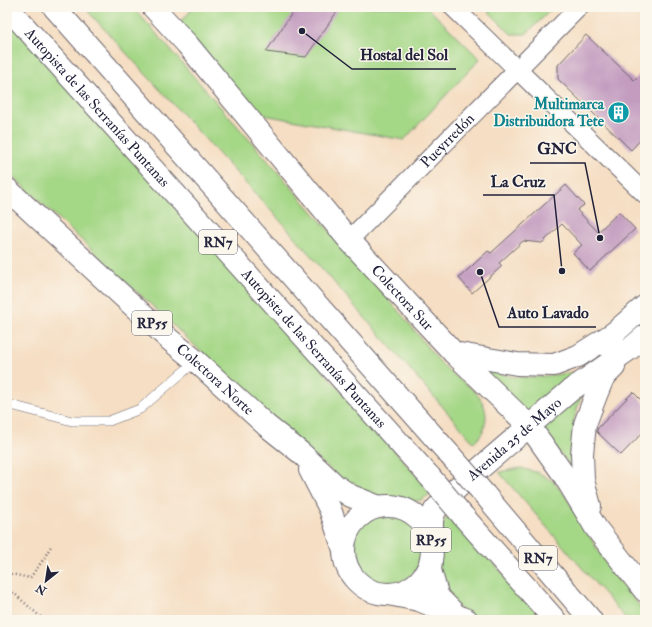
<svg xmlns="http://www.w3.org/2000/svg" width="652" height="627" viewBox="0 0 652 627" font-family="'IM FELL Double Pica',serif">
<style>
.green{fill:#a4d786;stroke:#637c60}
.building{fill:#c39cc0}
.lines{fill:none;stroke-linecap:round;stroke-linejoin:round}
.service-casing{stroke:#6c646b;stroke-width:10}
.minor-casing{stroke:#6c646b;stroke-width:20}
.tertiary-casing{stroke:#6c646b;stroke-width:24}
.primary-casing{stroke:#6c646b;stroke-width:24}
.trunk-casing{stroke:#6c646b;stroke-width:24}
.path{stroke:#6c646b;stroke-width:2.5;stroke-dasharray:1 3;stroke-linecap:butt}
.service{stroke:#fff;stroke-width:9}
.minor{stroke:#fff;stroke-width:18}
.tertiary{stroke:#fff;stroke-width:22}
.primary{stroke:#fff;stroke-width:22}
.trunk{stroke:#fff;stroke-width:22}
.trunk-bridge-casing{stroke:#6c646b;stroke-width:24;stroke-linecap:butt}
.trunk-bridge{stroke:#fff;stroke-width:22}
.labels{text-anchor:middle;stroke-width:3;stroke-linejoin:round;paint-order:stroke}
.shield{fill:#fbf7ec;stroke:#636270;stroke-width:1}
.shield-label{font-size:14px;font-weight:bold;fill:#22223b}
.culture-label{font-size:15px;font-weight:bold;fill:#0d838f;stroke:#fbf7ec;text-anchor:end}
.street-label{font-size:15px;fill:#22223b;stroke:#fbf7ec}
.leader{fill:none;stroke:#22223b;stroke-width:1.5}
.callout-dot{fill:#22223b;stroke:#fbf7ec;stroke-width:1.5}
.callout-label{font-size:16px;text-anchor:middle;font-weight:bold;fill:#22223b;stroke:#fbf7ec;stroke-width:3;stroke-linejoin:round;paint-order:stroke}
</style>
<rect width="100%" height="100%" fill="#fbf7ec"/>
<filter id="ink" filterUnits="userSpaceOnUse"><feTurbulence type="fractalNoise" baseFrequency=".025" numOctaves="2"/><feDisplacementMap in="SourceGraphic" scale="8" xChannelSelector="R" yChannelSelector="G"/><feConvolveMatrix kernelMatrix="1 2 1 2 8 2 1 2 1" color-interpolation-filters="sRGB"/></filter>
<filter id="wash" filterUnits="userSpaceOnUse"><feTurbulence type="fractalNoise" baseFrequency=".012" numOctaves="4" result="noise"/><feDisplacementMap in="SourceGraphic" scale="16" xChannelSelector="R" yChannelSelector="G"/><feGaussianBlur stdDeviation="0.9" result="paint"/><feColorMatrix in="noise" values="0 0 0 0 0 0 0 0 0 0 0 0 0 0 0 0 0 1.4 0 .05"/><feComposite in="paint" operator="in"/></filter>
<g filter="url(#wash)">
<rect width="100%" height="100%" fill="#f5dec3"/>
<path class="green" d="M 84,7 L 133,7 C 224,112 317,215 407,321 C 420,337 433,356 448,370 C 459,381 473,386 481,400 C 490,414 486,432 474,443 L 285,226 Z
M 194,7 L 427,7 L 480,59 L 404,140 L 258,114 L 178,25 Z
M 484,7 L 554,7 L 526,34 L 511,34 Z
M 7,16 L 432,493 L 421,500 L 410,502 L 381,499 L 362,495 L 316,458 L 7,171 Z
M 475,368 L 513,377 L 537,377 L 575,372 L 526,415 Z
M 583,389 L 574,420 L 573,469 L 542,432 L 542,423 Z
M 521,468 L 539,473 L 554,482 L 564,494 L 607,565 L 645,613 L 645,620 L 627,620 L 499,472 Z
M 451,514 L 543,620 L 480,620 L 462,611 L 452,601 L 436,571 L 443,522 Z
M352 550a35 35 0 1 1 70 0a35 35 0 1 1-70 0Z"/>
<g id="blocks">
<path class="building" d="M 296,7 L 316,7 L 338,10 L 306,57 L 266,52 Z
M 586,35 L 634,80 L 645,69 L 645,135 L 631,150 L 558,79 L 558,65 Z
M 566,185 L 584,205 L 577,210 L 598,232 L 619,212 L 635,229 L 590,271 L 573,253 L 582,245 L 562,224 L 542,243 L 523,241 L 499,263 L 502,266 L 472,293 L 459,278 L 488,251 L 491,253 Z
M 633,392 L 645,404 L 645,430 L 621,455 L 597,432 L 597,429 Z"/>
</g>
</g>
<g filter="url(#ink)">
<use href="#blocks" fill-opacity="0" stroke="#6c646b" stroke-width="1"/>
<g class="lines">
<defs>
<path id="service" d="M 7,404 L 72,421 L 109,421 L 140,409 L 196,361"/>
<g id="minor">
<path d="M 453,7 L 645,194"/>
<path id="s1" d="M 349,240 L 579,7"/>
</g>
<path id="tertiary" d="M 431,561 L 430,570 L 438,597 L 453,612
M 388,594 L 419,600 L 467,620"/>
<g id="primary">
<path id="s2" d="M 153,7 L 187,44 L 349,240 L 454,353 L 530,427 L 564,475 L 596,528 L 645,591"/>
<path id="s3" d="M 7,189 L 170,340 L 196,361 L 267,426 L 301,453 L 336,486 L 351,496 L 379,507"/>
<path d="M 606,345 L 614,333 L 645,306"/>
<path d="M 454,353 L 517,364 L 554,365 L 578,356 L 614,333"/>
<path d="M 310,470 L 330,509 L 344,550"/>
<path d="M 590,506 L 583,480 L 582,454 L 585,424 L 596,395 L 603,378 L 614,367"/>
<circle cx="388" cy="550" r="44"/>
<path id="s4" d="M 432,545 L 432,520 L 435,510 L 457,488 L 571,390 L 631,348 L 645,336"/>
</g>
<g id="trunk">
<path id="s5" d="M 7,7 L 430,477"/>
<path d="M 54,7 L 450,455"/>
<path d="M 485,495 L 591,620"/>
<path d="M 463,516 L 555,620"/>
</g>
</defs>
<use href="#service" class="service-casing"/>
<use href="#minor" class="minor-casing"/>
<use href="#tertiary" class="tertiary-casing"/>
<use href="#primary" class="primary-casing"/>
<use href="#trunk" class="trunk-casing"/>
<path class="path" d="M 7,573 L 30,578 L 43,560 L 51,546
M 7,587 L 44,620"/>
<use href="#service" class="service"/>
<use href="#minor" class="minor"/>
<use href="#tertiary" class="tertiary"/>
<use href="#primary" class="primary"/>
<use href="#trunk" class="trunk"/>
<defs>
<path id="trunk-bridge" d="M 450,455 L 485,495
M 430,477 L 463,516"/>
</defs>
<use href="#trunk-bridge" class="trunk-bridge-casing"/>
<use href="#trunk-bridge" class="trunk-bridge"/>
</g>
</g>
<defs>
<symbol id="building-disc" viewBox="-11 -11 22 22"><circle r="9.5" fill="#0f9aa8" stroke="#fbf7ec"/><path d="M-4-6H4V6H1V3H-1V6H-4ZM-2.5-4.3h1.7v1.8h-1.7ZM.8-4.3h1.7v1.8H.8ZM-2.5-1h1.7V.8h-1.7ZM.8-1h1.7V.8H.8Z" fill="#fff"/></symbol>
</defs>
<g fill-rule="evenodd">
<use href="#building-disc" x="606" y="100" width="25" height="25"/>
</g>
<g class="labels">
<g class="shield">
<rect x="199" y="230" width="38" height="24" rx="3"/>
<rect x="132" y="311" width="40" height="24" rx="3"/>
<rect x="411" y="528" width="40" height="24" rx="3"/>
<rect x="519" y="546" width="38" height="24" rx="3"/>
</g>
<g class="shield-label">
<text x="218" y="247">RN7</text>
<text x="152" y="328">RP55</text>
<text x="431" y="545">RP55</text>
<text x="538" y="563">RN7</text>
</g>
<g class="culture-label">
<text x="604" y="109">Multimarca<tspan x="604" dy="17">Distribuidora Tete</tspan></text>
</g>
<g class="street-label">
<text dy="5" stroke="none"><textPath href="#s5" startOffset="135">Autopista de las Serranías Puntanas</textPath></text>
<text dy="5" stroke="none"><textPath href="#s1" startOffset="140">Pueyrredón</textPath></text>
<text dy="5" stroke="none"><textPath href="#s2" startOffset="383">Colectora Sur</textPath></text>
<text dy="5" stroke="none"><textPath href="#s5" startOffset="459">Autopista de las Serranías Puntanas</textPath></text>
<text dy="5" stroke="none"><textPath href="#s3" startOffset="282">Colectora Norte</textPath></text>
<text dy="5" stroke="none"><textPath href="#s4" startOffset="142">Avenida 25 de Mayo</textPath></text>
</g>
</g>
<path class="leader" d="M302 31L352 69H456M600 238L585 163H530M562 271L554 195H483M480 272L499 327H596"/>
<g class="callout-dot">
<circle cx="302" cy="31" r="4"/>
<circle cx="600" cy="238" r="4"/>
<circle cx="562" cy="271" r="4"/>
<circle cx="480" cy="272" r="4"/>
</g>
<g class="callout-label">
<text x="404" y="60">Hostal del Sol</text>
<text x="557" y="154">GNC</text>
<text x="518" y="187">La Cruz</text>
<text x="548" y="318">Auto Lavado</text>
</g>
<rect width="652" height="627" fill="none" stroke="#fbf7ec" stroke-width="24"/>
<g transform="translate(46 581) rotate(210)" stroke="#fbf7ec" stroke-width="3" paint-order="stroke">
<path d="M0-3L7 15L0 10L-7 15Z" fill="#22223b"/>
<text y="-6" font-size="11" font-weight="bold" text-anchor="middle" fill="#22223b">N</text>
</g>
</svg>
